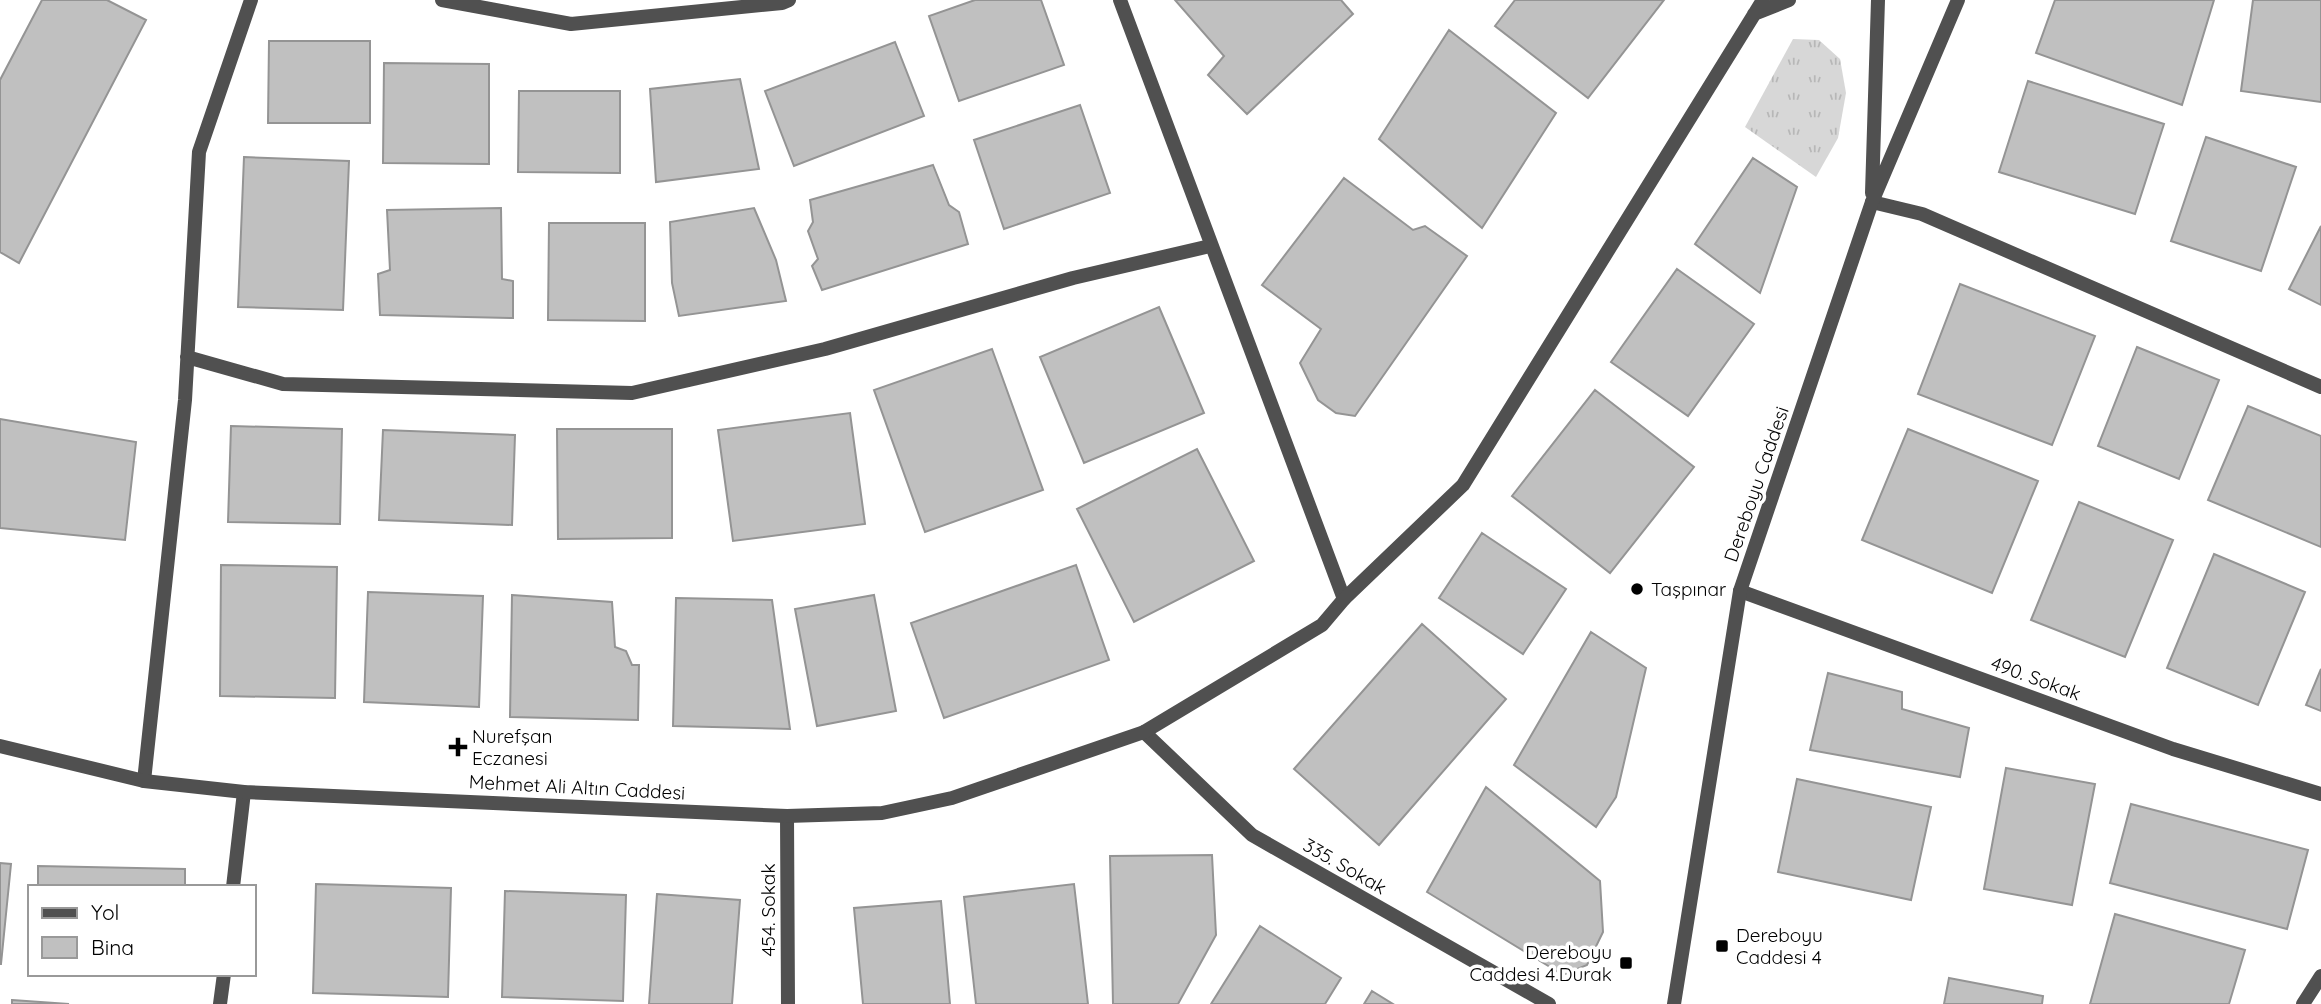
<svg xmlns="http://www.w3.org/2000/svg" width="2321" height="1004" viewBox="0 0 2321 1004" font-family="Quicksand,sans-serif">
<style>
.grass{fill:url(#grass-tufts)}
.building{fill:#c0c0c0;stroke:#949494;stroke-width:2}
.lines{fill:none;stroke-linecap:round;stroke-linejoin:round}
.minor{stroke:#505050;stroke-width:14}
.tertiary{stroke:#505050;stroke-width:14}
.poi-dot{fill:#000;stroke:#fff;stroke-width:2.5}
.labels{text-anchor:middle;stroke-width:7;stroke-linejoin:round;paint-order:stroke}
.street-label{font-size:19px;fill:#000;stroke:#fff}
.poi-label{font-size:19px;fill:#000;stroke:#fff;text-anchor:start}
</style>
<defs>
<pattern id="grass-tufts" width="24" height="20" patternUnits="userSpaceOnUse" patternTransform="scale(1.75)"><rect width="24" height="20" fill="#d7d7d7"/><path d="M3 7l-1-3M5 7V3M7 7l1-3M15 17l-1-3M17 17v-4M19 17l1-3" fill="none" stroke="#b7b7b7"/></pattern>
</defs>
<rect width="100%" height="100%" fill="#fff"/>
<path class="grass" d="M 1793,39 L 1819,40 L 1840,59 L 1846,93 L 1838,138 L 1816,177 L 1745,127 Z"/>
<path class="building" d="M 42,0 L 107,0 L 146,20 L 19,263 L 0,252 L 0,80 Z
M 975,0 L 1041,0 L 1064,65 L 959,101 L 929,16 Z
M 1175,0 L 1341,0 L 1353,14 L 1247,114 L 1208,75 L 1224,56 Z
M 1515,0 L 1664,0 L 1588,98 L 1495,26 Z
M 2055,0 L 2214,0 L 2182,105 L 2036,53 Z
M 2253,0 L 2321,0 L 2321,102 L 2241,91 Z
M 1449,30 L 1556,113 L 1482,228 L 1379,139 Z
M 269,41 L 370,41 L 370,123 L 268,123 Z
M 895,42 L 924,116 L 794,166 L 765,91 Z
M 384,63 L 489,64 L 489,164 L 383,163 Z
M 740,79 L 759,169 L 656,182 L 650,89 Z
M 2028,81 L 2164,124 L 2135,214 L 1999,172 Z
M 519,91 L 620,91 L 620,173 L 518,172 Z
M 1080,105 L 1110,193 L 1004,229 L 974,140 Z
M 2206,137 L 2296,167 L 2261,271 L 2171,241 Z
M 244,157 L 349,161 L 343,310 L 238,307 Z
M 1753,158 L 1797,187 L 1760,293 L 1695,244 Z
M 933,165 L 949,205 L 959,212 L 968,244 L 822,290 L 812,266 L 818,259 L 808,231 L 813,222 L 810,200 Z
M 1344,178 L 1413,230 L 1425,226 L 1467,256 L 1355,416 L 1336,413 L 1318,400 L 1300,363 L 1321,329 L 1262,285 Z
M 501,208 L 502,279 L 513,281 L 513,318 L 380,315 L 378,274 L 390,270 L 387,210 Z
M 754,208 L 776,260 L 786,301 L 679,316 L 672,283 L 670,222 Z
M 549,223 L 645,223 L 645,321 L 548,320 Z
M 2321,226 L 2321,305 L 2289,289 Z
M 1677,269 L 1754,324 L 1688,416 L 1611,362 Z
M 1960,284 L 2095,336 L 2052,445 L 1918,394 Z
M 1159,307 L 1204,413 L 1084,463 L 1040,357 Z
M 2137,347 L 2219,380 L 2179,479 L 2098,446 Z
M 992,349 L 1043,490 L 925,532 L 874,390 Z
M 1595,390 L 1694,467 L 1610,573 L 1512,496 Z
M 2248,406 L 2321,436 L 2321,547 L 2208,500 Z
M 850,413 L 865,524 L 733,541 L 718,430 Z
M 0,419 L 136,442 L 125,540 L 0,528 Z
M 231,426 L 342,429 L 340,524 L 228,522 Z
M 557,429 L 672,429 L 672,538 L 558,539 Z
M 1908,429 L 2038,481 L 1992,593 L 1862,540 Z
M 383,430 L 515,435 L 512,525 L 379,520 Z
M 1197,449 L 1254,561 L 1134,622 L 1077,509 Z
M 2079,502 L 2173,540 L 2125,657 L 2031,620 Z
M 1482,533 L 1566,589 L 1523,654 L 1439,598 Z
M 2214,554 L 2305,592 L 2258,705 L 2167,668 Z
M 221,565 L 337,567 L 335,698 L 220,696 Z
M 1076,565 L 1109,660 L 944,718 L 911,623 Z
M 368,592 L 483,596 L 479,707 L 364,702 Z
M 512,595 L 612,602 L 615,647 L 626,651 L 632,665 L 639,665 L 638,720 L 510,717 Z
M 874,595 L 896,711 L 817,726 L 795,609 Z
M 676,598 L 772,600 L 790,729 L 673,726 Z
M 1422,624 L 1506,699 L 1379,845 L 1294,769 Z
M 1591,632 L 1646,668 L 1616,797 L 1596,827 L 1514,765 Z
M 2321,669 L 2321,711 L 2306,705 Z
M 1828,673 L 1902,692 L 1902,709 L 1969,728 L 1960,777 L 1810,750 Z
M 2006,768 L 2095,784 L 2072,905 L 1984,889 Z
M 1797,779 L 1931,807 L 1911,900 L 1778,872 Z
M 1486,787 L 1600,881 L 1603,932 L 1587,965 L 1563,975 L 1427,892 Z
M 2131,804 L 2308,850 L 2287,929 L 2110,883 Z
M 1212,855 L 1216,935 L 1178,1004 L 1113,1004 L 1110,856 Z
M 0,863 L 11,864 L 1,964 L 0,964 Z
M 38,866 L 185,869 L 185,887 L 38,887 Z
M 316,884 L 451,888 L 448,997 L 313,993 Z
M 1074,884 L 1088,1004 L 976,1004 L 964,897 Z
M 505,891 L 626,895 L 623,1001 L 502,997 Z
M 657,894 L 740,900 L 732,1004 L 649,1004 Z
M 941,901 L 950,1004 L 863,1004 L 854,908 Z
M 2115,914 L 2245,950 L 2229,1004 L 2090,1004 Z
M 1260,926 L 1341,978 L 1325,1004 L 1211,1004 Z
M 1949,978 L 2043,996 L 2042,1004 L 1944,1004 Z
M 1372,991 L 1393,1004 L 1364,1004 Z
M 12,1000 L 69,1004 L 12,1004 Z"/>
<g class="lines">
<path class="minor" d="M 442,0 L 571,24 L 782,3 L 789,0
M 1120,0 L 1344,599
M 1872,202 L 1922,214 L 2321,387
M 187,357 L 283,384 L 632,393 L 825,349 L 1073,278 L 1210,246
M 1740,591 L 2173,749 L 2321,794
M 1144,732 L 1252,835 L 1549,1004
M 144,781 L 185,400 L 199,152 L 251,0
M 787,816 L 788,1004
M 233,887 L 244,792
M 220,1004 L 224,974
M 2303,1004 L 2321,976"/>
<path class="tertiary" d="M 1754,14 L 1789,0
M 1872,193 L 1878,0
M 0,746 L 144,781 L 244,792 L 787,816 L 882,813 L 952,798 L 1144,732 L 1322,625 L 1344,599 L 1463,485 L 1763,0
M 1674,1004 L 1740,591 L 1872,202 L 1958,0"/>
</g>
<g class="poi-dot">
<circle cx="1637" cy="589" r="7"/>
<path d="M454.5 736.5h7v7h7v7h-7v7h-7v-7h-7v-7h7z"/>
<rect x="1715" y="939" width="14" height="14" rx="3.5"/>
<rect x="1619" y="956" width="14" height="14" rx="3.5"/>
</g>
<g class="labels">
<g class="street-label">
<text transform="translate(1756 484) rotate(-71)" y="7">Dereboyu Caddesi</text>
<text transform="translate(2036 678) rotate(20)" y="7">490. Sokak</text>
<text transform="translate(577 787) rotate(3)" y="7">Mehmet Ali Altın Caddesi</text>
<text transform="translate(1345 866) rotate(30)" y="7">335. Sokak</text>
<text transform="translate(768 910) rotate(-90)" y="7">454. Sokak</text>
</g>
<g class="poi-label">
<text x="1651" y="596">Taşpınar</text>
<text x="472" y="743">Nurefşan<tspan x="472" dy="22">Eczanesi</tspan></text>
<text x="1736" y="942">Dereboyu<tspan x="1736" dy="22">Caddesi 4</tspan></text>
<text x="1612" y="959" text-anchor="end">Dereboyu<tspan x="1612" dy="22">Caddesi 4.Durak</tspan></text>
</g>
</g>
<rect x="28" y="885" width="228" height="91" fill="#ffffff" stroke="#999999" stroke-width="2"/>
<rect x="42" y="908" width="35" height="10" fill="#505050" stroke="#999999" stroke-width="2"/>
<text x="91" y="920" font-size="21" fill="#000000">Yol</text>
<rect x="42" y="937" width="35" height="21" fill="#c0c0c0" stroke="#999999" stroke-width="2"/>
<text x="91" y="955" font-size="21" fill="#000000">Bina</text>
</svg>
